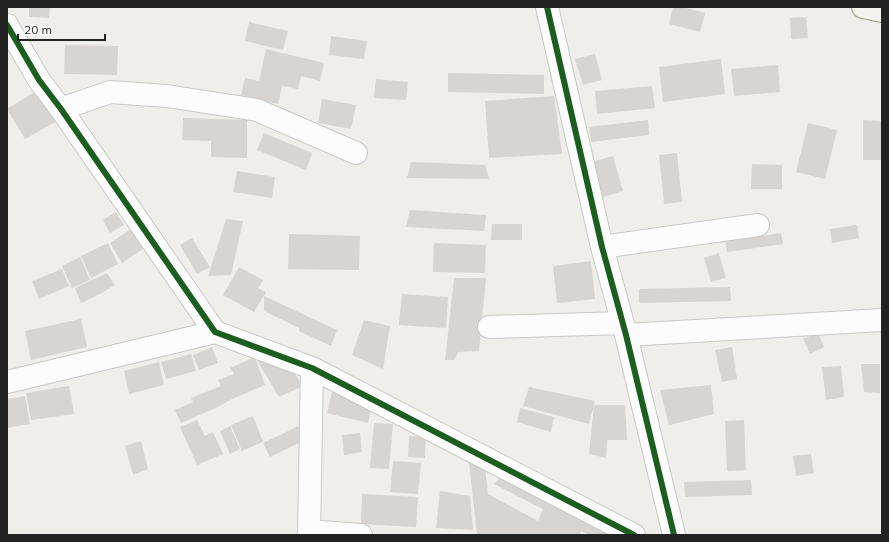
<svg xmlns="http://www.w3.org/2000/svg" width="889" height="542" viewBox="0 0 889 542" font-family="Mulish,sans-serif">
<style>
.building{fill:#d7d4d2}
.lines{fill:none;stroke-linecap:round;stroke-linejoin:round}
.street-casing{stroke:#c9c8c7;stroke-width:24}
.secondary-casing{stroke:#999a82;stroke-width:24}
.street{stroke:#fdfcfc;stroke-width:22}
.secondary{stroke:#f4f4ed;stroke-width:22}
.cycleway-casing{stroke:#fff;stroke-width:8}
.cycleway{stroke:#1b5e20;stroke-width:6}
</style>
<rect width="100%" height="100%" fill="#f0eeeb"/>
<path class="building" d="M 29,7 L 50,7 L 49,18 L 29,17 Z
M 673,7 L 682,7 L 705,13 L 700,32 L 669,24 Z
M 806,17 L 808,38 L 791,39 L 790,18 Z
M 249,22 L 288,31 L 283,50 L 245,41 Z
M 331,36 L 367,41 L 364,59 L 329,55 Z
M 65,45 L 118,46 L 117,75 L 64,74 Z
M 266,49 L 324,63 L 320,81 L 301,76 L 298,89 L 282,86 L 278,104 L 241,95 L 245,78 L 259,81 Z
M 595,54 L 602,80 L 583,85 L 575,59 Z
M 721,59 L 725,94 L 663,102 L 659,67 Z
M 778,65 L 780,92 L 734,96 L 731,69 Z
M 448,73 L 544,75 L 544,94 L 448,92 Z
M 376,79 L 408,82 L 406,100 L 374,98 Z
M 652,86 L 655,108 L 597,114 L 595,91 Z
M 38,90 L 57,121 L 25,139 L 7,109 Z
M 554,96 L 562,154 L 489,158 L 485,101 Z
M 322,99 L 356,105 L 351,129 L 318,123 Z
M 183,118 L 247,120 L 247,158 L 211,157 L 211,141 L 182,140 Z
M 648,120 L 649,135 L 591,142 L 589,127 Z
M 863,120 L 882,121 L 882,160 L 863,160 Z
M 808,123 L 837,130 L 825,179 L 796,172 Z
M 264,133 L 312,153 L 306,170 L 257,150 Z
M 677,153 L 682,202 L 664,204 L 659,155 Z
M 613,156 L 623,191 L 603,197 L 592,162 Z
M 411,162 L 485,165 L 489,179 L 407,178 Z
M 752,164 L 782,165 L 782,189 L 751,189 Z
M 237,171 L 275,177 L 272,198 L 233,192 Z
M 410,210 L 486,215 L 484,231 L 406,227 Z
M 116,212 L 124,225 L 110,233 L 103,220 Z
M 226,219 L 243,221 L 231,275 L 208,276 Z
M 492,224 L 522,224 L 522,240 L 491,240 Z
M 857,225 L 859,238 L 832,243 L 830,229 Z
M 131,229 L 143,249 L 122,263 L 110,243 Z
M 781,233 L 783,244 L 727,252 L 725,241 Z
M 289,234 L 360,236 L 359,270 L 288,269 Z
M 192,238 L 210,267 L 197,274 L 180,245 Z
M 108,243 L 118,264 L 91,278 L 81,256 Z
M 434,243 L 486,245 L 485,273 L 433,272 Z
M 719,253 L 726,278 L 711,282 L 704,258 Z
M 80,257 L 90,280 L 72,288 L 62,266 Z
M 591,261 L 595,299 L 557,303 L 553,266 Z
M 239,267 L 263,280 L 258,288 L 266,292 L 254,312 L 223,295 Z
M 62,269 L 69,286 L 39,299 L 32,281 Z
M 107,273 L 115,285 L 100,294 L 81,303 L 75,288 Z
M 454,278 L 486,278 L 479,351 L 458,352 L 455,360 L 445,360 Z
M 730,287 L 731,301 L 639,303 L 639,289 Z
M 402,294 L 448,297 L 446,328 L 399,325 Z
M 264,296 L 337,330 L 331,346 L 299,331 L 299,328 L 264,311 Z
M 81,319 L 87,347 L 31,360 L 25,331 Z
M 364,320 L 390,326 L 383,369 L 352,355 Z
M 818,333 L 824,347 L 810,354 L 803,339 Z
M 212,347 L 218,363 L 199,370 L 193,355 Z
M 732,347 L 737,379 L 722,382 L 715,350 Z
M 191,354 L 196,371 L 166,379 L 161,362 Z
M 255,357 L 292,370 L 303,386 L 279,397 Z
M 255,357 L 265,385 L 230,400 L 218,407 L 181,423 L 175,410 L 193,402 L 191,398 L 221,386 L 218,380 L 234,374 L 230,368 Z
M 159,362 L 164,385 L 129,394 L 124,371 Z
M 861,364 L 880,364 L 880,393 L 864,392 Z
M 841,366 L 844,397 L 826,400 L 822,367 Z
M 711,385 L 714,414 L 669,425 L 660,390 Z
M 69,386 L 74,414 L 31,420 L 26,393 Z
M 529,387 L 595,401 L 589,424 L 523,406 Z
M 332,392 L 373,403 L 368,423 L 327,413 Z
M 25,396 L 30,424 L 7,428 L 7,399 Z
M 594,405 L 625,405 L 627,440 L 607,440 L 606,458 L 589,454 Z
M 520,408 L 554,417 L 551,432 L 517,422 Z
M 253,416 L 263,442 L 242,451 L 231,425 Z
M 197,420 L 205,436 L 213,432 L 223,454 L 197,465 L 180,427 Z
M 744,420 L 746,470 L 727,471 L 725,421 Z
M 374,423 L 393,424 L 389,469 L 370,468 Z
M 303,424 L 309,438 L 270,457 L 263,443 Z
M 230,426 L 240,449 L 230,454 L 220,431 Z
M 360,433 L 362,452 L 344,455 L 342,435 Z
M 409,436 L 426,437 L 425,458 L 408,457 Z
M 141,441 L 148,469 L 133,475 L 125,446 Z
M 468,453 L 484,457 L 488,494 L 538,521 L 543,509 L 494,484 L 507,470 L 629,535 L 589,535 L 581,531 L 580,535 L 477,535 Z
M 811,454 L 814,473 L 796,476 L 793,456 Z
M 393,461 L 421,463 L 418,494 L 390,492 Z
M 751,480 L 752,495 L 685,497 L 684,482 Z
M 440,491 L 470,496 L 473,530 L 436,528 Z
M 362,494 L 418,497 L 416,527 L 361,524 Z"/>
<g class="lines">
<defs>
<path id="street" d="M 547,7 L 602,247 L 626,335 L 674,535
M 7,25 L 39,80 L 61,109 L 215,332 L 312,368 L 634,535
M 61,109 L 110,92 L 167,96 L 257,110 L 356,153
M 602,247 L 758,225
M 489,327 L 623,323
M 626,335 L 882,320
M 7,382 L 215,332
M 309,531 L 361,535
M 309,535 L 312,368"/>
<path id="secondary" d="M 863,7 L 882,11"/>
</defs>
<use href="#street" class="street-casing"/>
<use href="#secondary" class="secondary-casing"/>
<use href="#street" class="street"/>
<use href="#secondary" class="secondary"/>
<defs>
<path id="cycleway" d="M 547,7 L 602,247 L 626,335 L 674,535
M 7,25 L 39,80 L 61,109 L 215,332 L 312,368 L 634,535"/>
</defs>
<use href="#cycleway" class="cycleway-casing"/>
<use href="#cycleway" class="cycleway"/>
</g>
<rect width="889" height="542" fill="none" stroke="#222222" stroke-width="16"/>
<path d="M18 34v6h87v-6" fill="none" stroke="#222222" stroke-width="2"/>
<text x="24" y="34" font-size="12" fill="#222222" stroke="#ffffff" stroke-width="3" paint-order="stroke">20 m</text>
</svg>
